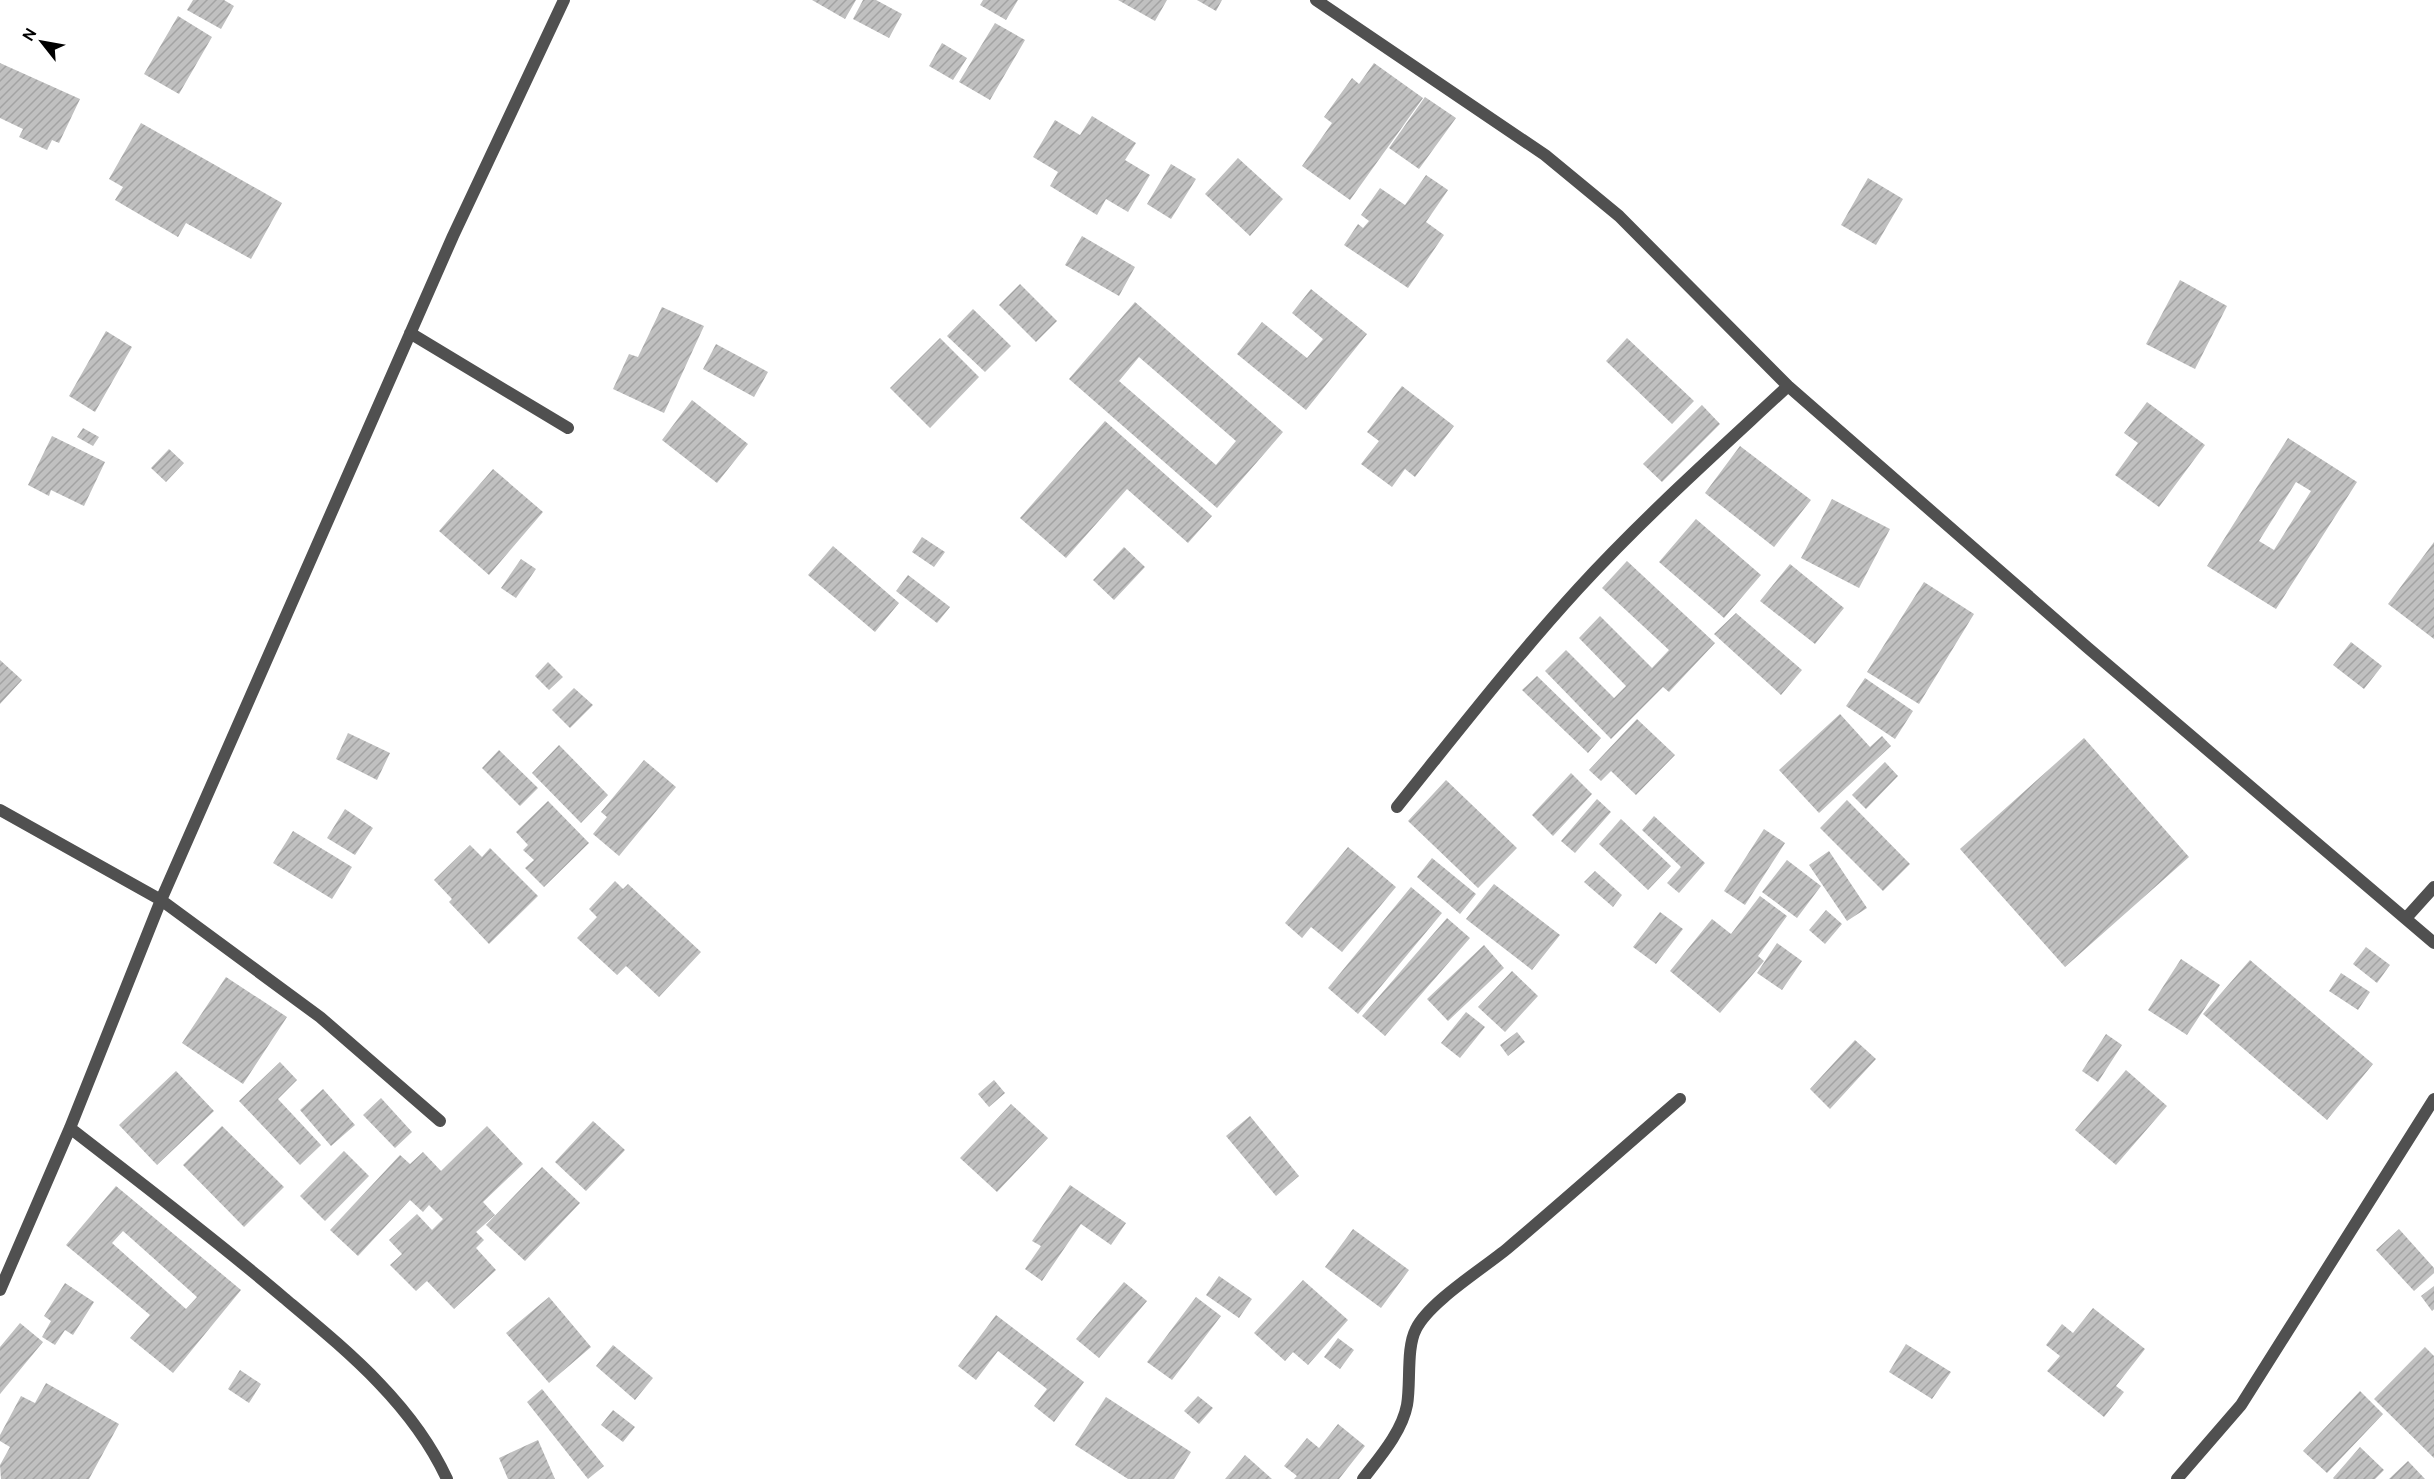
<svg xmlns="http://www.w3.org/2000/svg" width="2434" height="1479" viewBox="0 0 2434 1479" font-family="Cabin,sans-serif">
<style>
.building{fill:url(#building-hatch);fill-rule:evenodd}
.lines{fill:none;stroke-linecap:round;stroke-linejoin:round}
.minor{stroke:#505050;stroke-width:12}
</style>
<defs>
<pattern id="building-hatch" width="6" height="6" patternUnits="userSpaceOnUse" patternTransform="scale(1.5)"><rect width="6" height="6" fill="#c0c0c0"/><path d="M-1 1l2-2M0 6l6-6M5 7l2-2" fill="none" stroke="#a3a3a3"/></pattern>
</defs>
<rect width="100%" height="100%" fill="#fff"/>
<path class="building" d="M 193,0 L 224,0 L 234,6 L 221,29 L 187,10 Z
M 812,0 L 856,0 L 845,19 Z
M 863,0 L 876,0 L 902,14 L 889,38 L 853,19 Z
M 983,0 L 1018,0 L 1006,20 L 980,5 Z
M 1118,0 L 1167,0 L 1155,21 Z
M 1197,0 L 1222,0 L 1216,11 Z
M 178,16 L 212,37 L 179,94 L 144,74 Z
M 995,23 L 1025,40 L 990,100 L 959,82 Z
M 942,43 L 967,58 L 953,80 L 929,66 Z
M 0,63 L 80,99 L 59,143 L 52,140 L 47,150 L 19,137 L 23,129 L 0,118 Z
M 1374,63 L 1423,98 L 1350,200 L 1302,166 L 1332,123 L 1324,117 L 1352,78 L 1359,84 Z
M 1425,97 L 1456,118 L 1419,169 L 1389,148 Z
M 1092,116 L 1136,143 L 1125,160 L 1150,175 L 1128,212 L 1106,199 L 1097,215 L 1050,186 L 1058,172 L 1033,157 L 1055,120 L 1080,135 Z
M 141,123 L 282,203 L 251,259 L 186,223 L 178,237 L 115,200 L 123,187 L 109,179 Z
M 1238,158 L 1283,199 L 1250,236 L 1205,194 Z
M 1171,164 L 1196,179 L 1171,219 L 1147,204 Z
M 1426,175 L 1448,190 L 1426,222 L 1444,235 L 1408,288 L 1344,245 L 1358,224 L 1363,228 L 1369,221 L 1361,215 L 1380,188 L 1405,205 Z
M 1868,178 L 1903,199 L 1876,245 L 1841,225 Z
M 1082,236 L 1135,267 L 1119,296 L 1065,265 Z
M 2180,280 L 2227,306 L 2195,369 L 2146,344 Z
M 1020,284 L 1057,321 L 1036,342 L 999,305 Z
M 1311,289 L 1367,334 L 1306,410 L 1237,354 L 1262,322 L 1307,358 L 1323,339 L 1292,313 Z
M 1135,302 L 1283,432 L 1217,508 L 1069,379 ZM 1139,357 L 1236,441 L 1216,465 L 1119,381 Z
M 662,307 L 704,326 L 664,413 L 613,389 L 629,354 L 638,357 Z
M 973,309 L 1011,346 L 985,372 L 947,336 Z
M 106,331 L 132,347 L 95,412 L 69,396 Z
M 940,338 L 979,377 L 930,428 L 890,388 Z
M 1627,338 L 1694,401 L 1672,424 L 1606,361 Z
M 716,344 L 768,372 L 754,397 L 703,369 Z
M 1402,386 L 1454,426 L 1415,477 L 1405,469 L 1392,487 L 1361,464 L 1379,441 L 1367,432 Z
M 692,400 L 748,444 L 717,483 L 662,440 Z
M 2147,402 L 2205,445 L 2159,507 L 2115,475 L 2138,443 L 2124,433 Z
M 1702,405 L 1720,424 L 1662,482 L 1643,464 Z
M 1105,421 L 1212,516 L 1188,543 L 1127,489 L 1066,558 L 1020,518 Z
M 83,428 L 99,437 L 93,446 L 77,437 Z
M 52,436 L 105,462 L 84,506 L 51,490 L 49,496 L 28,485 Z
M 2288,438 L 2357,482 L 2276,609 L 2207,566 ZM 2296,482 L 2311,491 L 2274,550 L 2259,541 Z
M 1740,446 L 1811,500 L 1774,547 L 1705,493 Z
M 169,449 L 184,463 L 166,482 L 151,468 Z
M 493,469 L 543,512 L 489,575 L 439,531 Z
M 1832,499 L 1890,529 L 1859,588 L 1801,558 Z
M 1696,519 L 1761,575 L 1724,618 L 1659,562 Z
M 922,537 L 945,552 L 934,567 L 912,552 Z
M 2434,542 L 2434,639 L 2388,604 Z
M 833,546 L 899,603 L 875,632 L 808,575 Z
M 1124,547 L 1145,567 L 1114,600 L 1093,580 Z
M 521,559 L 536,569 L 516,598 L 501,588 Z
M 1627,561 L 1715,643 L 1669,692 L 1663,687 L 1611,739 L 1545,671 L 1566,650 L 1614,698 L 1626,686 L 1579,638 L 1600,616 L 1652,668 L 1669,650 L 1602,588 Z
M 1790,564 L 1844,608 L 1815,644 L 1760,601 Z
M 908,575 L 950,607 L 937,623 L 896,591 Z
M 1924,582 L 1974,614 L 1919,704 L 1867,672 Z
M 1736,613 L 1802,670 L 1781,695 L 1714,634 Z
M 2351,642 L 2382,666 L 2364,689 L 2333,665 Z
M 0,660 L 22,680 L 0,704 Z
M 548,662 L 563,677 L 549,690 L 535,676 Z
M 1537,676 L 1601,738 L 1588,753 L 1522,690 Z
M 1865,678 L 1913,711 L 1895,739 L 1846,706 Z
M 574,688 L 593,705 L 570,728 L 552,710 Z
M 1840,714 L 1870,747 L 1882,736 L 1891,746 L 1819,813 L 1779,770 Z
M 1637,719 L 1675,755 L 1636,795 L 1611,771 L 1601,781 L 1589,770 Z
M 348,733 L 390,753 L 377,780 L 336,759 Z
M 2084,738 L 2189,857 L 2065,967 L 1960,849 Z
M 559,745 L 608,795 L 581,823 L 532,773 Z
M 499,750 L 538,788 L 520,806 L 482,768 Z
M 644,760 L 676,787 L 619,856 L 593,834 L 607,817 L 601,812 Z
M 1885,762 L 1898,776 L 1866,809 L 1852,795 Z
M 1571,773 L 1592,794 L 1553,836 L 1532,815 Z
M 1446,780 L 1517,848 L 1478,888 L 1408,821 Z
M 1597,799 L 1611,812 L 1575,853 L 1561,841 Z
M 1847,800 L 1910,864 L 1883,891 L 1820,828 Z
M 548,801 L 589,843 L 544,887 L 525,868 L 534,860 L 523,850 L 528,845 L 516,832 Z
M 345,809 L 373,828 L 355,855 L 327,838 Z
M 1654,816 L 1705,863 L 1679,893 L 1667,883 L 1681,867 L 1642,830 Z
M 1621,819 L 1671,866 L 1648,890 L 1599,844 Z
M 1764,829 L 1785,843 L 1745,905 L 1724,891 Z
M 293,831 L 352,867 L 332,899 L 273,863 Z
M 470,845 L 482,857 L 490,848 L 538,896 L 489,944 L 449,902 L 452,899 L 434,880 Z
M 1348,847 L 1396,887 L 1342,952 L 1311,927 L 1302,938 L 1285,923 Z
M 1829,851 L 1867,908 L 1847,921 L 1809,865 Z
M 1432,858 L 1476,894 L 1460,914 L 1417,877 Z
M 1787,860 L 1821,886 L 1797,918 L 1762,892 Z
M 1595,871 L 1622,895 L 1613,907 L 1584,882 Z
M 615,881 L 623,889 L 628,884 L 701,952 L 659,997 L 626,966 L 617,975 L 577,938 L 597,917 L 589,909 Z
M 1494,884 L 1560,935 L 1532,970 L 1466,919 Z
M 1411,887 L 1442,913 L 1358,1014 L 1328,988 Z
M 1760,896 L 1787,916 L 1758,956 L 1764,961 L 1720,1013 L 1670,971 L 1712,919 L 1731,934 Z
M 1826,910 L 1842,924 L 1825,944 L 1809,930 Z
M 1660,912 L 1683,929 L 1656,964 L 1633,947 Z
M 1447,918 L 1470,938 L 1385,1036 L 1362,1016 Z
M 1777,943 L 1802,961 L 1782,990 L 1757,973 Z
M 1484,945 L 1504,968 L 1448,1021 L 1427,999 Z
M 2366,947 L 2390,965 L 2377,983 L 2353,964 Z
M 2181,959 L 2220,985 L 2187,1035 L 2148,1010 Z
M 2250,960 L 2373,1064 L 2327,1120 L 2203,1014 Z
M 1512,971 L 1538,996 L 1505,1032 L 1478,1007 Z
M 2341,973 L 2370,992 L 2358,1010 L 2329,991 Z
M 226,977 L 287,1017 L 243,1084 L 182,1043 Z
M 1466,1012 L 1485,1027 L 1460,1058 L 1441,1043 Z
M 1517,1032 L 1525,1042 L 1508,1056 L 1500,1045 Z
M 2106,1034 L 2122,1045 L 2098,1082 L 2082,1071 Z
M 1855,1040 L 1876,1059 L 1830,1109 L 1810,1089 Z
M 280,1062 L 297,1080 L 278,1099 L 321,1145 L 300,1165 L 239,1101 Z
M 2126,1070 L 2167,1106 L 2116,1165 L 2075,1130 Z
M 176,1071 L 214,1111 L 157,1165 L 119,1125 Z
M 994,1080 L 1005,1093 L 989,1107 L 978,1094 Z
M 323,1089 L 355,1125 L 331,1146 L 300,1110 Z
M 381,1098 L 412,1132 L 395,1148 L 363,1115 Z
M 1011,1104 L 1048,1138 L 997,1192 L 960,1158 Z
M 1250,1116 L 1299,1176 L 1276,1196 L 1226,1136 Z
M 593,1121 L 625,1150 L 586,1191 L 555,1162 Z
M 222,1126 L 284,1187 L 244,1227 L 183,1165 Z
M 487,1126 L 523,1164 L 483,1202 L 495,1215 L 476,1232 L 484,1240 L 476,1248 L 496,1270 L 454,1309 L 427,1281 L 416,1291 L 390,1265 L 402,1254 L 389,1240 L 417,1214 L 432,1230 L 443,1219 L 429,1205 L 423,1212 L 410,1200 L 358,1256 L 330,1230 L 400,1155 L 410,1164 L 423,1152 L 441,1171 Z
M 344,1151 L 369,1176 L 325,1221 L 300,1196 Z
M 542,1167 L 580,1203 L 525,1261 L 486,1225 Z
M 1070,1185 L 1126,1223 L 1111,1245 L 1081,1224 L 1042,1281 L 1025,1269 L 1041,1246 L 1032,1241 Z
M 116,1186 L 241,1290 L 173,1373 L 130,1338 L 150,1315 L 66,1245 ZM 123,1231 L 197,1297 L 186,1309 L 112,1243 Z
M 1353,1229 L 1409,1270 L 1381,1308 L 1325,1267 Z
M 2399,1229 L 2434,1268 L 2434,1273 L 2414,1291 L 2376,1250 Z
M 1219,1276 L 1252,1299 L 1239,1318 L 1206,1295 Z
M 1303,1280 L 1348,1320 L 1308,1365 L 1293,1352 L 1285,1361 L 1254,1333 Z
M 1124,1282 L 1147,1301 L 1099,1358 L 1076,1339 Z
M 65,1283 L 94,1302 L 73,1335 L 65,1330 L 55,1345 L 42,1337 L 51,1321 L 44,1316 Z
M 2434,1286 L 2434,1309 L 2432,1311 L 2421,1296 Z
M 549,1297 L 591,1347 L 549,1383 L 506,1333 Z
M 1196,1297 L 1221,1316 L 1172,1380 L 1147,1362 Z
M 2093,1308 L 2145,1349 L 2116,1386 L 2124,1392 L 2104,1417 L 2047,1371 L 2060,1356 L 2046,1345 L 2062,1324 L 2073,1333 Z
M 996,1315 L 1084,1382 L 1054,1422 L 1034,1406 L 1047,1389 L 998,1351 L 976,1380 L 958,1366 Z
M 20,1323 L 43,1342 L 0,1394 L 0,1347 Z
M 1338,1338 L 1354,1350 L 1340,1369 L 1324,1357 Z
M 1906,1344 L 1951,1372 L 1932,1399 L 1889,1372 Z
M 613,1345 L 653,1378 L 635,1400 L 596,1366 Z
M 2425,1347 L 2434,1356 L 2434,1458 L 2374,1399 Z
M 240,1370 L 261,1384 L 249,1403 L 228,1389 Z
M 46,1383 L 119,1424 L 89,1479 L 1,1479 L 0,1465 L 10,1447 L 0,1441 L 0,1435 L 21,1396 L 35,1403 Z
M 542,1389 L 604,1466 L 588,1479 L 527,1402 Z
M 2360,1391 L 2383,1414 L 2327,1473 L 2303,1451 Z
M 1198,1396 L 1213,1408 L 1199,1424 L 1184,1411 Z
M 1106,1397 L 1191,1452 L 1174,1479 L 1128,1479 L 1075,1445 Z
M 613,1410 L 635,1427 L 623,1442 L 601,1425 Z
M 1338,1424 L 1365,1446 L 1339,1479 L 1294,1479 L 1297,1476 L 1284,1466 L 1307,1438 L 1319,1448 Z
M 538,1440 L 555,1479 L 508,1479 L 499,1458 Z
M 2360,1447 L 2384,1470 L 2375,1479 L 2334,1479 L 2333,1478 Z
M 1245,1455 L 1272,1479 L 1225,1479 Z
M 2408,1461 L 2425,1479 L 2389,1479 Z"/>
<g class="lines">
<path class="minor" d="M 1316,0 L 1545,155 L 1619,216 L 1788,386 L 2088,648 L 2434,943
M 410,333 L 568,428
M 1397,807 C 1456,734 1514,659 1578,589 C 1644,517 1717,452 1788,386
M 0,810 L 161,900 L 320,1017 L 440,1121
M 2407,917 L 2434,887
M 70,1128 C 142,1184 215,1239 284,1298 C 346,1350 412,1403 447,1479
M 0,1290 L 70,1128 L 161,900 L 453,236 L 564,0
M 1363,1479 C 1379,1458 1402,1432 1407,1405 C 1411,1383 1406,1348 1416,1329 C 1429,1302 1484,1268 1508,1248 C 1566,1199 1623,1148 1680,1099
M 2177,1479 L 2241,1405 L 2434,1099"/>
</g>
<g transform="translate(42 42) rotate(301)" stroke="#ffffff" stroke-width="4.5" paint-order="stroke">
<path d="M0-4.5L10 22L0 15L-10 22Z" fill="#000000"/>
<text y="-9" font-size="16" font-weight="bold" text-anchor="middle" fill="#000000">N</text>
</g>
</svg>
